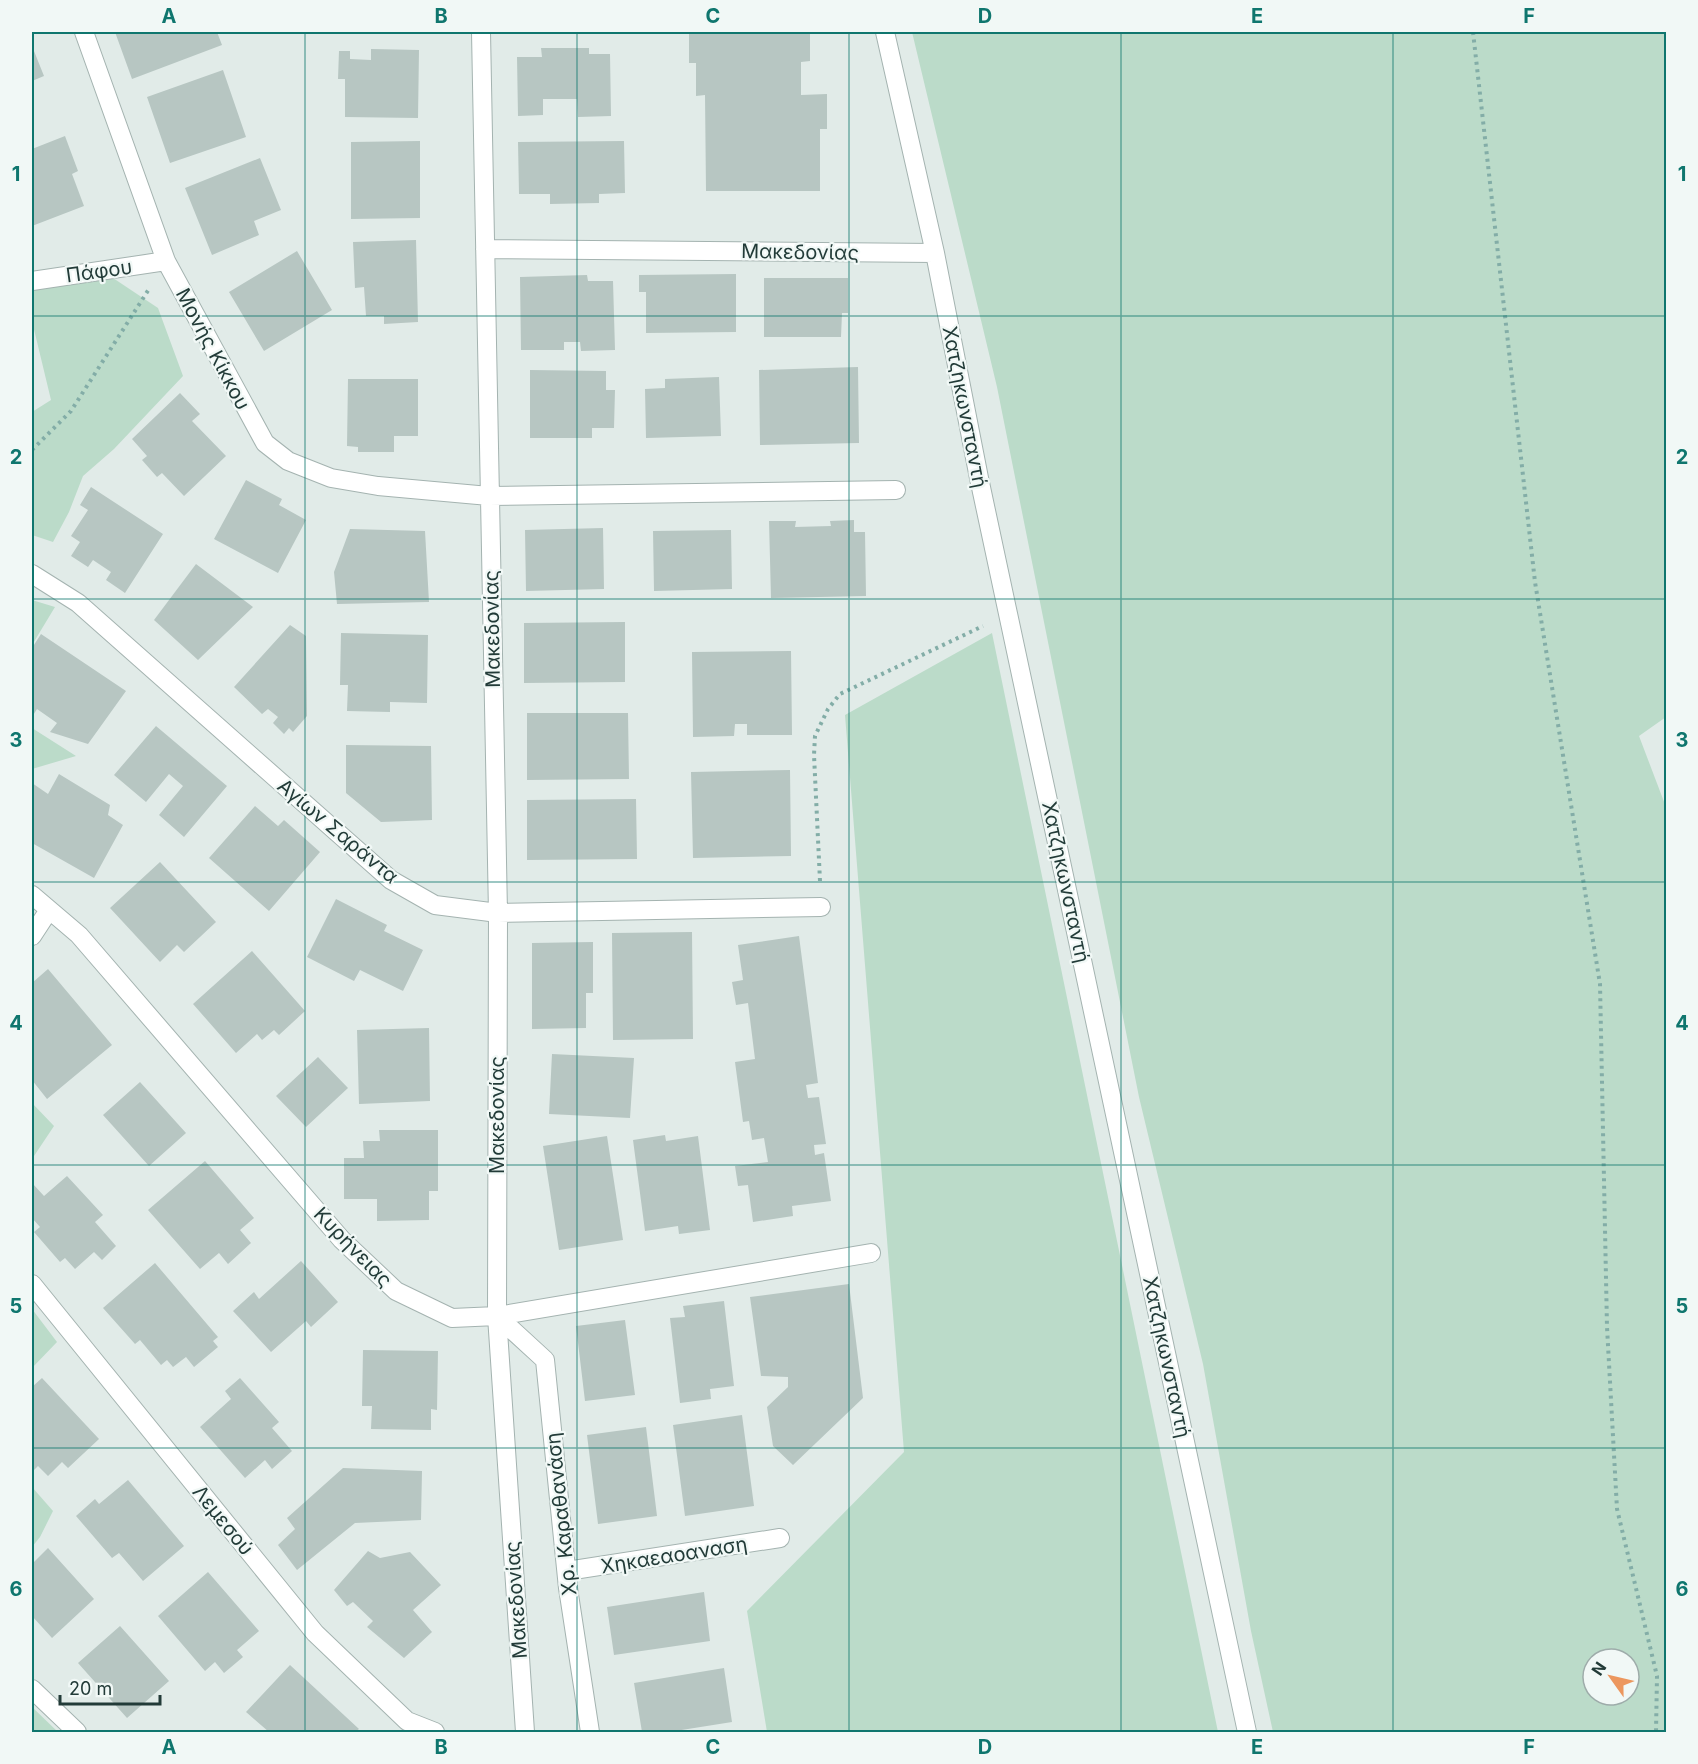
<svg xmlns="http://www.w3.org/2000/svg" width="1698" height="1764" viewBox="0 0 1698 1764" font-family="Inter,sans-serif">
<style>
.green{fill:#bbdbc9;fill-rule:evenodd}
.building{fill:#b7c6c2}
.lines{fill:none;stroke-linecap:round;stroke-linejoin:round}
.minor-casing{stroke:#a4b3b0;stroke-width:20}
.path{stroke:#83ada7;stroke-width:4;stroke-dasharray:3 4.5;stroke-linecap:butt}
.minor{stroke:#fff;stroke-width:18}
.grid{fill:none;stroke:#0f766e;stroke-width:1.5;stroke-opacity:0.55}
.labels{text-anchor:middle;stroke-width:4.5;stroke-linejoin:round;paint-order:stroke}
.street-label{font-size:20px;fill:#223b38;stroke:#f1f8f6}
.neatline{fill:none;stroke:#0f766e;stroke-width:2}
.grid-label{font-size:20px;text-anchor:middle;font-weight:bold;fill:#0f766e}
</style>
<rect width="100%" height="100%" fill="#e1ebe8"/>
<path class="green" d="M 912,32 L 1666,32 L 1666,717 L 1639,736 L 1666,807 L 1666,1732 L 1273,1732 L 1251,1631 L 1203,1364 L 1139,1097 L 997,387 ZM 1593,1659 L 1629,1659 L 1629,1695 L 1593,1695 Z
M 107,274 L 158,308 L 183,376 L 114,449 L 83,476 L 69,512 L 53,542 L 32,535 L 32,412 L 51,400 L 32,321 L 32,290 Z
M 32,600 L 55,607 L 32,645 Z
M 992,633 L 1218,1732 L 767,1732 L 747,1611 L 904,1452 L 845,715 Z
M 32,728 L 76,756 L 32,769 Z
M 32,1103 L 54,1126 L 32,1159 Z
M 32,1309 L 57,1342 L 32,1368 Z
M 32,1487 L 53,1511 L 40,1537 L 32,1547 Z
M 32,1707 L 58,1732 L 32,1732 Z"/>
<path class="building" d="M 115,32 L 217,32 L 222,45 L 132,79 Z
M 689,32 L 810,32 L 810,61 L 801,62 L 801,95 L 827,94 L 827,129 L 820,129 L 820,191 L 706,191 L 705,95 L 696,96 L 696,63 L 689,63 Z
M 32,46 L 44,76 L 32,81 Z
M 541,48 L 589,48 L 589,54 L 610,54 L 611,116 L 578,117 L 577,99 L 543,99 L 543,115 L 518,116 L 517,57 L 542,57 Z
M 371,49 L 419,50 L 418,118 L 345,117 L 345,79 L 338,79 L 339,51 L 350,51 L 350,59 L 371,60 Z
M 223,70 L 246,137 L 170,163 L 147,97 Z
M 65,136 L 78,171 L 72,174 L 84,206 L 32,226 L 32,149 Z
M 420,141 L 420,218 L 351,219 L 351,142 Z
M 624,141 L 625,193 L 599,194 L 599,203 L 550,204 L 550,194 L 519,194 L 518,142 Z
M 260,158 L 281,210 L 254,221 L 259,235 L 212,255 L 185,188 Z
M 416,240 L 418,322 L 384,324 L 384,316 L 366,316 L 364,287 L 355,288 L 353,242 Z
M 297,251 L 332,310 L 264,351 L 229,292 Z
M 736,274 L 736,332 L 646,333 L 646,292 L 639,292 L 639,275 Z
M 587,275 L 588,281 L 613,281 L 615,350 L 581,351 L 580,342 L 564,342 L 564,350 L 521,350 L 520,277 Z
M 764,278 L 848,278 L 848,313 L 842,313 L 841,337 L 764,337 Z
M 858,367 L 859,443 L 760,445 L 759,370 Z
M 530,370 L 606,371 L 606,390 L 615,390 L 614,428 L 592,428 L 592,438 L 530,438 Z
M 719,377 L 721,436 L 646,438 L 645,389 L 665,388 L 665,379 Z
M 348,379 L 418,379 L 418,436 L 394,436 L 394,452 L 358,452 L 358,447 L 347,446 Z
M 180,393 L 200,414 L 192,421 L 226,456 L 184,496 L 162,473 L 157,477 L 142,460 L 147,456 L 132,439 Z
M 246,480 L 282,499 L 279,505 L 306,520 L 278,573 L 214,539 Z
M 91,487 L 163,534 L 125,593 L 106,580 L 111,572 L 93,560 L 88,567 L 71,556 L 80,542 L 71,536 L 88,510 L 80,505 Z
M 854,520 L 854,532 L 865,532 L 866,596 L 771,598 L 769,521 L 796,521 L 795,527 L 831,526 L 830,521 Z
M 603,528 L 604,589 L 526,591 L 525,530 Z
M 350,529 L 425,531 L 429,602 L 337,604 L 334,572 Z
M 731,530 L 732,589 L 654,591 L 653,531 Z
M 196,564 L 253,607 L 198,660 L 154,620 Z
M 625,622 L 625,682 L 524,683 L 524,623 Z
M 290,625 L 306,636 L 307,716 L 293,732 L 289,728 L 284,734 L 273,723 L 278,717 L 268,709 L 262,714 L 234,687 Z
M 341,633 L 428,635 L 427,703 L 390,702 L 390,712 L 347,711 L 348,685 L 340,685 Z
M 41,634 L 126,691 L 88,744 L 50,732 L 57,723 L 37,709 L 32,717 L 32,648 Z
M 791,651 L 792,735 L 747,735 L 747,724 L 735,724 L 734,736 L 693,737 L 692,652 Z
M 527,713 L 628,713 L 629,779 L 527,780 Z
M 156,726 L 227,786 L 184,837 L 159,815 L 183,786 L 169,774 L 146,802 L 114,775 Z
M 346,745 L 431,746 L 432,820 L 381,822 L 346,793 Z
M 790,770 L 791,856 L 693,858 L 691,772 Z
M 59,774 L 110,805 L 108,815 L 123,825 L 94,878 L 32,843 L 32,783 L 48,794 Z
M 636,799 L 637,859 L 527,860 L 527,800 Z
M 255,806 L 278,826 L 284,820 L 320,852 L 269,911 L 209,858 Z
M 160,862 L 216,922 L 184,952 L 177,945 L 160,962 L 110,908 Z
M 336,899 L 387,925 L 384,931 L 423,950 L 403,991 L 360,970 L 354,981 L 307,957 Z
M 692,932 L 693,1039 L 613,1040 L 612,933 Z
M 799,936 L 818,1083 L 806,1085 L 808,1098 L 819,1097 L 826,1144 L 814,1145 L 815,1155 L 824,1153 L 831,1201 L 792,1206 L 793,1216 L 753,1222 L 748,1185 L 738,1186 L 735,1166 L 768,1162 L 764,1138 L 752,1140 L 749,1121 L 743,1122 L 735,1062 L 755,1059 L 748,1003 L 736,1005 L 732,982 L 743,980 L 738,945 Z
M 593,942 L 593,993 L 586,993 L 586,1028 L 532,1029 L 532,943 Z
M 252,951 L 305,1011 L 279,1035 L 274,1030 L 262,1040 L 257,1034 L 236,1053 L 193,1004 Z
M 48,969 L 112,1045 L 47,1099 L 32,1080 L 32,983 Z
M 429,1028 L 430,1101 L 359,1104 L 357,1030 Z
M 552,1054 L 634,1058 L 630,1118 L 549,1114 Z
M 318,1057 L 348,1088 L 306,1127 L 276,1096 Z
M 140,1082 L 186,1133 L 149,1166 L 103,1115 Z
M 379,1130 L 438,1130 L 438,1191 L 429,1191 L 429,1220 L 377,1221 L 377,1199 L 344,1199 L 344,1158 L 364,1158 L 363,1141 L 380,1141 Z
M 665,1135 L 666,1141 L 698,1136 L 710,1230 L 679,1234 L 678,1226 L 645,1231 L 633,1140 Z
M 607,1136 L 623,1240 L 559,1250 L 543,1146 Z
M 205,1161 L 254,1218 L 240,1230 L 251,1243 L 228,1264 L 219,1253 L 200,1269 L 148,1210 Z
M 67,1176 L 103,1215 L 95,1222 L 116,1246 L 102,1260 L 94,1252 L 75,1269 L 65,1258 L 60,1262 L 34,1232 L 40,1227 L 32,1218 L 32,1185 L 33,1184 L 44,1196 Z
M 301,1261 L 338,1302 L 311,1327 L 306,1321 L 271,1352 L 233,1311 L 254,1292 L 259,1299 Z
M 155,1263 L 218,1337 L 213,1341 L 218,1347 L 194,1367 L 186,1357 L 173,1367 L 167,1360 L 161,1365 L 140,1340 L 135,1344 L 103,1308 Z
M 849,1284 L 863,1398 L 793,1465 L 773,1446 L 767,1407 L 788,1387 L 788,1377 L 761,1376 L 750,1297 Z
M 724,1301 L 734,1386 L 710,1389 L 711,1399 L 680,1403 L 670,1318 L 685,1317 L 683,1306 Z
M 625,1320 L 635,1395 L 585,1401 L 576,1326 Z
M 363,1350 L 438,1351 L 437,1410 L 431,1409 L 431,1430 L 371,1429 L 372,1406 L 362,1406 Z
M 42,1378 L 99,1439 L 68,1468 L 62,1462 L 48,1476 L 38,1466 L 32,1472 L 32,1387 Z
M 240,1378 L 279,1422 L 272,1428 L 292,1451 L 272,1469 L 265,1460 L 245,1478 L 200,1427 L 231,1399 L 225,1391 Z
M 742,1415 L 754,1506 L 685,1516 L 673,1425 Z
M 646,1427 L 657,1516 L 598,1524 L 587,1435 Z
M 343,1468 L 422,1471 L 421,1520 L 355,1523 L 297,1570 L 278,1545 L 295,1529 L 287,1518 Z
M 128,1480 L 184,1546 L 143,1581 L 119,1553 L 112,1558 L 76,1516 L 95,1499 L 99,1504 Z
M 48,1548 L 94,1599 L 52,1638 L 32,1616 L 32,1564 Z
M 368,1551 L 380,1558 L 410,1552 L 441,1585 L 413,1610 L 432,1632 L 404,1658 L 367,1627 L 373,1621 L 353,1602 L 347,1606 L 334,1590 Z
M 208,1572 L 259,1631 L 237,1650 L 243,1657 L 224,1673 L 215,1662 L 205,1671 L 158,1616 Z
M 704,1592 L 710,1641 L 614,1655 L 607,1607 Z
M 120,1626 L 169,1681 L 127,1718 L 78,1663 Z
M 290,1665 L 359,1729 L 355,1732 L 269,1732 L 246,1712 Z
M 724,1668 L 732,1722 L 669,1732 L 642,1732 L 634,1683 Z"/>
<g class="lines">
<defs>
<path id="minor" d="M 84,32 L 166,261 L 265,443 L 288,461 L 331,478 L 378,486 L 489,496 L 896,490
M 481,32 L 498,913 L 497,1316 L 525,1732
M 885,32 L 935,253 L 979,478 L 1247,1732
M 485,249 L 935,253
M 32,281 L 166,261
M 32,574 L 78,603 L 391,880 L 435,905 L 498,913 L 821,907
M 32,895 L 79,935 L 342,1240 L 396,1291 L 452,1318 L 497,1316 L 871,1253
M 32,936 L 49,910
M 32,1284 L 315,1633 L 407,1721 L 435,1732
M 497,1316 L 545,1360 L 568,1588 L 590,1732
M 567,1571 L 780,1538
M 32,1689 L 77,1732"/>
</defs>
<use href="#minor" class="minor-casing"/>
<path class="path" d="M 1473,32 L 1535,582 L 1600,984 L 1607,1327 L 1617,1509 L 1657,1676 L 1656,1732
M 32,450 L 71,411 L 149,289
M 820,881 L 814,755 L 815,736 L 828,709 L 840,694 L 983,626"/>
<use href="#minor" class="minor"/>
</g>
<path class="grid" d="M 305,32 L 305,1732M 577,32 L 577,1732M 849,32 L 849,1732M 1121,32 L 1121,1732M 1393,32 L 1393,1732M 32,316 L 1666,316M 32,599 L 1666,599M 32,882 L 1666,882M 32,1165 L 1666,1165M 32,1448 L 1666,1448"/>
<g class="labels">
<g class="street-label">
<text transform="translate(800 252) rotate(1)" y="7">Μακεδονίας</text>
<text transform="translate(99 271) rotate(-8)" y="7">Πάφου</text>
<text transform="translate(213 349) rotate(62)" y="7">Μονής Κίκκου</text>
<text transform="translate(965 407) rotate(79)" y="7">Χατζηκωνσταντή</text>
<text transform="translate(492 629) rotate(-91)" y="7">Μακεδονίας</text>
<text transform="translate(338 831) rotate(40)" y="7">Αγίων Σαράντα</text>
<text transform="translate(1066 882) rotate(78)" y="7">Χατζηκωνσταντή</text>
<text transform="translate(497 1115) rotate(-90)" y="7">Μακεδονίας</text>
<text transform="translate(353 1247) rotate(46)" y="7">Κυρήνειας</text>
<text transform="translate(1167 1357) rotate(78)" y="7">Χατζηκωνσταντή</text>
<text transform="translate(561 1514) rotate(-96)" y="7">Χρ. Καραθανάση</text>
<text transform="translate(223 1520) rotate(51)" y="7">Λεμεσού</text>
<text transform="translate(674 1555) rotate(-9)" y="7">Χηκαεαοαναση</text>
<text transform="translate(516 1600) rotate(-94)" y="7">Μακεδονίας</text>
</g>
</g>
<rect width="1698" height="1764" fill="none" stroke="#f1f8f6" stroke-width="66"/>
<g transform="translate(1611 1677) rotate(304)"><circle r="28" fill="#f1f8f6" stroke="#9eacaa" stroke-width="1.5"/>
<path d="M0-4.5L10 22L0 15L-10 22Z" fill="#ec975e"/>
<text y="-9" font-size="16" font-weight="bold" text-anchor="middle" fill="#223b38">N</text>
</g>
<path d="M60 1695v9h100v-9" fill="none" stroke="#223b38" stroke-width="3"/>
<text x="69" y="1695" font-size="18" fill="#223b38" stroke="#f1f8f6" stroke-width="4.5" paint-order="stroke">20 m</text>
<rect x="33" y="33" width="1632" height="1698" class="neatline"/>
<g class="grid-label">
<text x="169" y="23">A</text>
<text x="441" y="23">B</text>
<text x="713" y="23">C</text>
<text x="985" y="23">D</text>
<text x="1257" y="23">E</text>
<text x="1529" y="23">F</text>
<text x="16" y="181">1</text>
<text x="1682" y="181">1</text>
<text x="16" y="464">2</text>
<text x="1682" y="464">2</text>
<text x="16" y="747">3</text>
<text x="1682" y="747">3</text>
<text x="16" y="1030">4</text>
<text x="1682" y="1030">4</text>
<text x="16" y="1313">5</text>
<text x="1682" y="1313">5</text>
<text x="16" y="1596">6</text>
<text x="1682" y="1596">6</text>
<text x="169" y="1754">A</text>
<text x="441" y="1754">B</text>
<text x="713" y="1754">C</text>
<text x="985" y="1754">D</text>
<text x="1257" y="1754">E</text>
<text x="1529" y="1754">F</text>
</g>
</svg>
